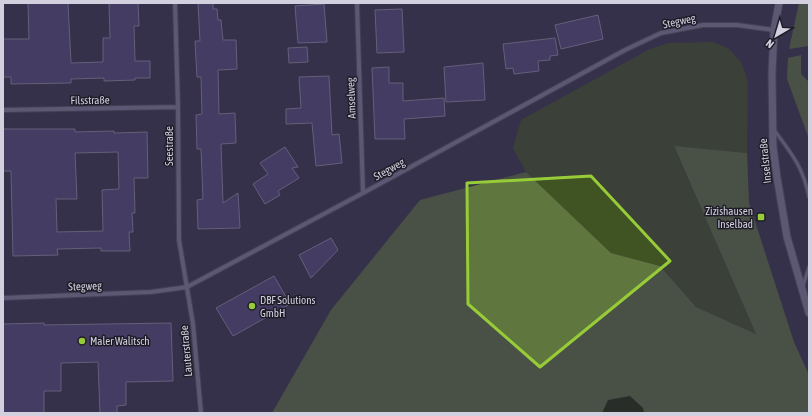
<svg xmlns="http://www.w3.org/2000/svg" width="812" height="416" viewBox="0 0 812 416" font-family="'Asap Condensed',sans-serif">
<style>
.green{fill:#405323}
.forest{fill:#5f763e}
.water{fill:#1a2900}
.building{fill:#55497e;stroke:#9b96b4;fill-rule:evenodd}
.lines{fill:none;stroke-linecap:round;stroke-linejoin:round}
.service-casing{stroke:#555064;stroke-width:5}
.minor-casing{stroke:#555064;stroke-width:6}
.tertiary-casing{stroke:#555064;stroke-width:9}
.service{stroke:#8a85a2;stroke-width:3}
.minor{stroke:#8a85a2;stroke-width:4}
.tertiary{stroke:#8a85a2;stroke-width:7}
.marked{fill:none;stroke:#97cc38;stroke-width:3;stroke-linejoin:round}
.poi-dot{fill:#97cc38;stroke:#1e1c27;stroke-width:1.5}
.labels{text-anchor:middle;stroke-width:3;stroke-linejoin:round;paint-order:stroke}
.street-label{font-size:11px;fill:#d2cfdf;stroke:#1e1c27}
.poi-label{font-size:11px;fill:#d2cfdf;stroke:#1e1c27;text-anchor:start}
</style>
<rect width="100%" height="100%" fill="#37324a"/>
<path class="green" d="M 713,42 L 728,48 L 741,62 L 748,82 L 747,153 L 674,147 L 756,334 L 696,307 L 660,266 L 611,253 L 526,172 L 513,148 L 521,120 L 650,49 L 669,43 Z"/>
<path class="forest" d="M 799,3 L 809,3 L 809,46 L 789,49 Z
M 801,55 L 801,74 L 809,82 L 809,139 L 787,79 L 788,58 Z
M 674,146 L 747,153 L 749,203 L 794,342 L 809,375 L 809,413 L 272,413 L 331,310 L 420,200 L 526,172 L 611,253 L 660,266 L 696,307 L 756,334 Z"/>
<path class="water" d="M 630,396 L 643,408 L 644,413 L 602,413 L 608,400 Z"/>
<path class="building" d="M 28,3 L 68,3 L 71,63 L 103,62 L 103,38 L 110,38 L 109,3 L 138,3 L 139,26 L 134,26 L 135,61 L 150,61 L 150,78 L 135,78 L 135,80 L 104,81 L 104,78 L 71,79 L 71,83 L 11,84 L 11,77 L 3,77 L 3,39 L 29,39 Z
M 198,3 L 213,3 L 213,9 L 217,9 L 218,20 L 221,20 L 223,40 L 236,40 L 237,69 L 218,70 L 219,114 L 235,113 L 236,143 L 221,144 L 223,203 L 238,193 L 240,228 L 198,229 L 197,200 L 203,199 L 201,149 L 197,149 L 196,115 L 202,114 L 201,77 L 197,77 L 195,41 L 200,41 Z
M 324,4 L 327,42 L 298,43 L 295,6 Z
M 402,9 L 404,52 L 377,53 L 375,10 Z
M 598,15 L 603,39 L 561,49 L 555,25 Z
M 555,38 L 558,55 L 550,56 L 550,60 L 538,61 L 539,71 L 514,74 L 513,68 L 506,69 L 503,44 Z
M 307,47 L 308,62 L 289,63 L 288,48 Z
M 483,63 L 485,100 L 446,102 L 444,67 Z
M 389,67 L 389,83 L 403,83 L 403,101 L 444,98 L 445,116 L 404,119 L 405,139 L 375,139 L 372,68 Z
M 329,76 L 332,135 L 339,134 L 342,163 L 316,166 L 312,123 L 286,124 L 286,109 L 301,108 L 299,77 Z
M 3,129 L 75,129 L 75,132 L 114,131 L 114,133 L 147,132 L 148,178 L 134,178 L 135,213 L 132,213 L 133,232 L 129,232 L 130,251 L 101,251 L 101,248 L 57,249 L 58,255 L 13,256 L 11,171 L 3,171 ZM 118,152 L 119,189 L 102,190 L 103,231 L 57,232 L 56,199 L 77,199 L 75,153 Z
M 285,147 L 298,167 L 292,168 L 299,178 L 278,191 L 280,195 L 265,204 L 253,184 L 268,174 L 260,163 Z
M 331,238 L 338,250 L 311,278 L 299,255 Z
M 274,276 L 290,304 L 233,336 L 216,308 Z
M 44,323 L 44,325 L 171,323 L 173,381 L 126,382 L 126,405 L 117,406 L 117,413 L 100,413 L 98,362 L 61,363 L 61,391 L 44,391 L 44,413 L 3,413 L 3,324 Z"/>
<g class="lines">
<defs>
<path id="service" d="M 774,130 C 792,154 803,167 809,197
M 803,286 L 809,267"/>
<path id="minor" d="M 175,3 L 178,107 L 179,240 L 193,324 L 201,413
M 357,3 L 363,193
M 3,110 L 178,107
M 3,298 L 151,292 L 187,287 L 363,193 L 625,50 L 661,33 L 703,25 L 737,25 L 774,30"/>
<path id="tertiary" d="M 779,3 L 774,30 L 772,73 L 773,147 L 777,177 L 787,237 L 809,313"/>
</defs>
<use href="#service" class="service-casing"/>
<use href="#minor" class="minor-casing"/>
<use href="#tertiary" class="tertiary-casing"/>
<use href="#service" class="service"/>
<use href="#minor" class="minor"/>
<use href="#tertiary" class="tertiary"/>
</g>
<path d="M0 0H812V416H0ZM 591,176 L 670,261 L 540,367 L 468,304 L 467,183 Z" fill="#37324a" fill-opacity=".55" fill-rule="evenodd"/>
<path class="marked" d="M 591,176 L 670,261 L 540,367 L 468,304 L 467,183 Z"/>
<g class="poi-dot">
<rect x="757" y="213" width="8" height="8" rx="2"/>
<circle cx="252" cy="306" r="4"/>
<circle cx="82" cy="341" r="4"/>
</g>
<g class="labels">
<g class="street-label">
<text transform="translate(679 21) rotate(-12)" y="4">Stegweg</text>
<text transform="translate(351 98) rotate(-92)" y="4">Amselweg</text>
<text transform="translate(90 100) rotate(-1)" y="4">Filsstraße</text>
<text transform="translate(169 146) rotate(-90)" y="4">Seestraße</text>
<text transform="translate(765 161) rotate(-96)" y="4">Inselstraße</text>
<text transform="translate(389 169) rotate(-29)" y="4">Stegweg</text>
<text transform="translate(85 286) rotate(-2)" y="4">Stegweg</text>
<text transform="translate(186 351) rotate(-95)" y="4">Lauterstraße</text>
</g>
<g class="poi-label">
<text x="753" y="215" text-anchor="end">Zizishausen<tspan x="753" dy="13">Inselbad</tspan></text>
<text x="260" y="304">DBF Solutions<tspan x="260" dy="13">GmbH</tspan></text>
<text x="90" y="345">Maler Walitsch</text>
</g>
</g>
<rect width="812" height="416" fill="none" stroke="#d2cfdf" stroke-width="8"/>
<g transform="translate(776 36) rotate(218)" stroke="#1e1c27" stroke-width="3" paint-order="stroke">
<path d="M0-3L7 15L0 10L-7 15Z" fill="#d2cfdf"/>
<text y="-6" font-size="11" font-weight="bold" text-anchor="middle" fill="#d2cfdf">N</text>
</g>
</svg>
